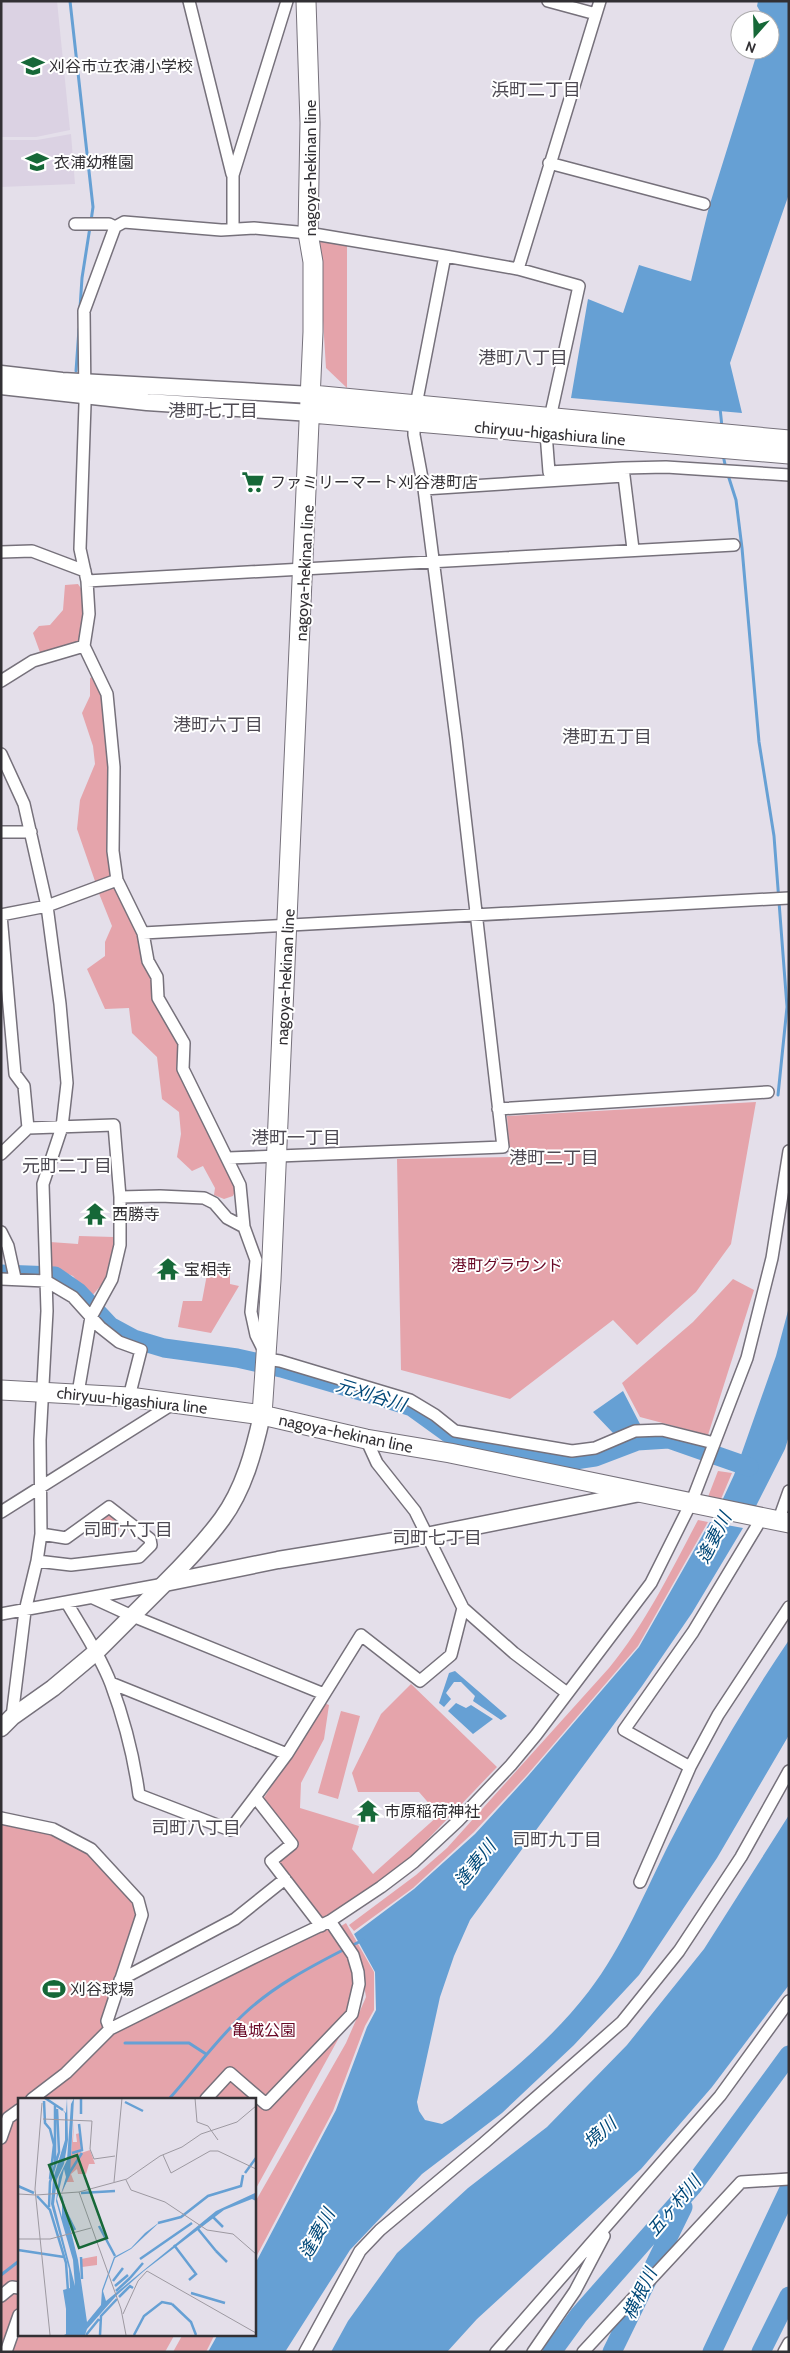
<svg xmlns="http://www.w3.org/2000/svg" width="790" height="2353" viewBox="0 0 790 2353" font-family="Cabin,'Noto Sans JP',sans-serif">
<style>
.built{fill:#dbd2e3}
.green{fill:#e5a4ab}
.water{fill:#66a0d4}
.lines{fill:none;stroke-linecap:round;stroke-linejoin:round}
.stream{stroke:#66a0d4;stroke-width:3}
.river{stroke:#66a0d4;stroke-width:19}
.street-casing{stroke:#76717b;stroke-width:14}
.secondary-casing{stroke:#76717b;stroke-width:19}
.primary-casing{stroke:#76717b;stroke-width:21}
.street{stroke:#fff;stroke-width:11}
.secondary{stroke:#fff;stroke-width:16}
.primary{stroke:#fff;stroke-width:19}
.labels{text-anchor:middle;stroke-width:4;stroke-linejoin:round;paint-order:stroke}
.poi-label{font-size:16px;fill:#323034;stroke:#fff;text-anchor:start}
.street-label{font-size:16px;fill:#323034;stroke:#fff}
.park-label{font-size:16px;fill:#690826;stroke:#fff}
.neighbourhood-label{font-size:18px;fill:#4e4a53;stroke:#fff}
.water-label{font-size:18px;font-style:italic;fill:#004878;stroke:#fff}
.inset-river{fill:none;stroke:#66a0d4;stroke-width:2.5}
.inset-road{fill:none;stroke:#9d99a1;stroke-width:1}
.view{fill:#166838;fill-opacity:0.15;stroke:#166838;stroke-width:2.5}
.inset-edge{fill:none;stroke:#323034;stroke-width:2.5}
</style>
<rect width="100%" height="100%" fill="#e4dfea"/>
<path class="built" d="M 1,1 L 57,1 L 70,130 L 36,137 L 1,137 Z
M 71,134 L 75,184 L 1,187 L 1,140 L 37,140 Z"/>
<path class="green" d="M 318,240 L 347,245 L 347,388 L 326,368 Z
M 78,584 C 91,600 85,624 82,643 L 41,655 L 33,633 L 39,626 L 50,625 L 63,610 L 65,585 Z
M 95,676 L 104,694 L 112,767 L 114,878 L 96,884 L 77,829 L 80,800 L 95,764 L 93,746 L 82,713 L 90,696 L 90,678 Z
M 115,884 L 140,934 L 182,1044 L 180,1070 L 237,1186 L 233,1196 L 224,1199 L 214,1195 L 215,1188 L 203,1166 L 192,1171 L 177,1157 L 181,1134 L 179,1112 L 162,1099 L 157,1057 L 132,1033 L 129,1008 L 105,1009 L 87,969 L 105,956 L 105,942 L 112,926 L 98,891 Z
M 756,1102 L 731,1244 L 696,1292 L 637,1345 L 613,1320 L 510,1399 L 401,1370 L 397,1159 L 510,1157 L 507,1116 Z
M 79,1236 L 114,1237 L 115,1245 L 108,1277 L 91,1297 L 73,1276 L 52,1267 L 50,1242 L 78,1244 Z
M 208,1269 L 230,1269 L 230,1284 L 239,1286 L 211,1333 L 178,1327 L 183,1301 L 202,1301 Z
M 733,1279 L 754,1290 L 708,1435 L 640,1417 L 622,1383 L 693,1322 Z
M 718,1471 L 732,1473 L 718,1506 L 706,1502 Z
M 109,1512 L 123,1523 L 118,1531 L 81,1532 Z
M 698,1520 L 708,1522 L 638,1646 L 527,1775 L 474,1832 L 413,1888 L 354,1931 L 349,1925 L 416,1875 L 447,1848 L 609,1668 C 646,1623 671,1571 698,1520 Z
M 411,1684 L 497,1767 L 408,1860 L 323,1920 L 277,1862 L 299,1845 L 262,1801 L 324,1703 L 329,1705 L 324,1739 L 301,1783 L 300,1808 L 359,1826 L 352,1849 L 373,1874 L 439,1815 L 419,1792 L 358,1792 L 352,1773 L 381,1714 Z
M 341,1711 L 360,1716 L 338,1799 L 318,1793 Z
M 1,1818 L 25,1822 L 91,1849 L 122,1880 L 142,1915 L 110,2029 L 330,1921 L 355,1963 L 352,2014 L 254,2192 L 254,2099 L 19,2099 L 19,2334 L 175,2334 L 165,2352 L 1,2352 Z
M 346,1923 L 374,1972 L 374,2010 L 365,2026 L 333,2111 L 254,2261 L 254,2204 L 346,2043 L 366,1997 L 360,1961 L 338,1928 Z
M 183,2334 L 215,2334 L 206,2352 L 173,2352 Z"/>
<path class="water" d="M 758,1 L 789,1 L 789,194 L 730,363 L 742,413 L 571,398 L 588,299 L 623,313 L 639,265 L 691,281 L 709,207 L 758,50 L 770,50 L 770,20 L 765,20 L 757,6 Z
M 789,1307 L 789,1436 L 785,1449 L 754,1510 L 721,1503 L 734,1475 L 776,1356 Z
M 623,1391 L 640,1424 L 613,1433 L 593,1412 Z
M 710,1522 L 743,1528 L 692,1613 L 642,1686 L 470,1920 L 454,1956 L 440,1997 L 417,2102 L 419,2111 L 425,2120 L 442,2124 L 451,2119 C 501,2080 550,2042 589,1991 C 623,1947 645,1891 670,1842 C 706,1772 745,1705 789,1640 L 789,1735 L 717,1858 L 639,1975 L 574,2045 L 502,2113 L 422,2174 L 350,2250 L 285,2352 L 208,2352 L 218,2334 L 254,2334 L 254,2266 L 336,2110 L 367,2027 L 376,2010 L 375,1972 L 354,1934 L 414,1889 L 475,1834 L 528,1776 L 639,1647 Z
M 455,1671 L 507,1716 L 501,1720 L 473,1701 L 475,1696 L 461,1682 L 454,1682 L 446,1693 L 451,1699 L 444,1707 L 439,1703 L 449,1673 Z
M 456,1703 L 466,1708 L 471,1705 L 493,1719 L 473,1734 L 448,1711 Z
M 789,1815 L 789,1985 L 712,2087 L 641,2169 L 477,2319 L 447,2352 L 331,2352 L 348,2321 L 397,2253 L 468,2188 L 547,2127 L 627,2045 L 704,1949 Z"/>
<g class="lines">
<path class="stream" d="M 70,1 L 93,207 L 91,221
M 80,308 L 82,278 L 90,227
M 76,371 L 79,329
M 720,408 L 722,427
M 723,455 L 726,469
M 728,475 L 736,500 L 742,548 L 759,742 L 774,836 L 787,1007 L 778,1095
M 351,1946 L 363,1940
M 125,2043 L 189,2043 L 206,2054
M 169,2099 C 195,2070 217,2039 245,2013 C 274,1986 310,1967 345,1949
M 1,2275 L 19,2261"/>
<path class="river" d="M 1,1274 L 55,1276 L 78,1292 L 110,1326 L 134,1339 L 164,1348 L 237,1358 L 281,1368 L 377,1396 L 412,1407 L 448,1433 L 463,1437 L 575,1460 L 595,1457 L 637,1441 L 669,1439 L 749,1467
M 552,2352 L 579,2315 L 692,2187 L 789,2055
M 612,2352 L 683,2207
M 712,2352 L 789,2189
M 761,2352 L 789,2296"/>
<defs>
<path id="street" d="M 189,1 L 232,174
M 548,1 L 596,14
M 549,163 L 704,204
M 75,224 L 109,224 L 115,227
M 233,228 L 233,175 L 287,1
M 445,256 L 518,269 L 579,286 L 550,418
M 518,269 L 600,1
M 546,433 L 549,472 L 623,468 L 633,549
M 623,468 L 666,467 L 789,475
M 424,489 L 624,476
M 1,552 L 32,551 L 85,571
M 87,581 L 734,545
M 1,681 L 33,661 L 84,646
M 1,754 L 24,804 L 47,906 L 60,1004 L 67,1083 L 62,1127 L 43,1184 L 47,1311 L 40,1440 L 41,1534 L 37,1561 L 25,1611 L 12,1717
M 1,832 L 31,832
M 1,915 L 15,1074 L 24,1086 L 28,1128
M 1,915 L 47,906 L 117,880
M 143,933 L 789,898
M 498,1109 L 768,1092
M 1,1154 L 28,1128 L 114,1125 L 120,1197 L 120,1245 L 112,1279 L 91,1317 L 78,1393
M 228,1158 L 503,1147 L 456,738 L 424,489 L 414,435 L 414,421
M 120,1197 L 160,1196 L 204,1198 L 214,1203 L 227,1218 L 244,1227
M 1,1232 L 8,1246 L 15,1278
M 1,1279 L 46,1281 L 73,1297 L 100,1327 L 119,1342 L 141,1350 L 129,1397
M 264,1351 L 256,1335 L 251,1312 L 256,1260 L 244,1227 L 240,1185 L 183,1069 L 184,1043 L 158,998 L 157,977 L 148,961 L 143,933 L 117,880 L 113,851 L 114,767 L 107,694 L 84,646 L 89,614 L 87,581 L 80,549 L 85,404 L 84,311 L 115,227 L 124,222 L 221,230 L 254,228 L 308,233 L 445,256 L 416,405
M 266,1359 L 280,1361 L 410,1400 L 435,1415 L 455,1431 L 572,1451 L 595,1448 L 635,1431 L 662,1430 L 714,1443
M 1,1512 L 174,1403
M 779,1519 L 789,1491
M 37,1561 L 71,1565 L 139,1557 L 151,1545 L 150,1539 L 109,1507 L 66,1538 L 41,1534
M 93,1598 L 130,1615 L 324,1694
M 67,1603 C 82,1629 100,1655 111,1684 C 124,1719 134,1758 139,1795 L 230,1830 L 255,1797
M 463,1608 L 514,1653 L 567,1693
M 1,1614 L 164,1584
M 111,1683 L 287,1754
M 690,1767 L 624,1730 L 693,1632 L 763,1516
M 1,1818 L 53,1829 L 91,1849 L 138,1900 L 142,1915 L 107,2021 L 110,2029
M 640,1882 L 690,1767 L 718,1715 L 789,1607
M 321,1926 L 271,1861 L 292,1844 L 255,1797 L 287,1754 L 361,1635 L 420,1681 L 451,1655 L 463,1608 L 415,1511 L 377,1463 L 366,1439
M 120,1980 L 235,1919 L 285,1879
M 32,2099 L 66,2073 L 110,2029 L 261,1954 L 330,1921 L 381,1887 L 414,1862 L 458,1821 L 511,1765 L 536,1735 L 651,1583 L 692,1501 L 747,1358 L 772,1258 L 789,1151
M 206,2099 L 230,2073 L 266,2104 L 352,2014 L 359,1984 L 358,1972 L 353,1955 L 330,1921
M 1,2138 L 8,2118 L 19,2110
M 1,2296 L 12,2287 L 19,2288
M 6,2352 L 19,2315
M 305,2352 L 360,2251 L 380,2230 L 484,2143 L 622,2022 L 679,1951 L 741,1857 L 789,1771
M 496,2352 L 720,2096 L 789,2001
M 533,2352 L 575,2291 L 604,2236
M 583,2352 L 741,2182 L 789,2179
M 784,2352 L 789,2343"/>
<path id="secondary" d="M 1,374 L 62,381 L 312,395
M 1,386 L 147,402 L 311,413
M 165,1583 C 185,1563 205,1542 222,1519 C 244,1489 254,1451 262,1415
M 1,1728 L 12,1717 L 53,1688 L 96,1652 L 165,1583 L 278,1560 L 426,1536 L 640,1493"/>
<path id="primary" d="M 312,395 L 789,440
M 311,413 L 789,454
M 1,1390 L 129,1397 L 262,1415 L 366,1439 L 450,1453 L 789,1523
M 262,1415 L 271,1280 L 313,332 L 313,262 L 308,233 L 310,123 L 306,1"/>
</defs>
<use href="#street" class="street-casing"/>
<use href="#secondary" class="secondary-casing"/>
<use href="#primary" class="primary-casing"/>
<use href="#street" class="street"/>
<use href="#secondary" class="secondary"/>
<use href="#primary" class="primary"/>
</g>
<defs>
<symbol id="school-bare" viewBox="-9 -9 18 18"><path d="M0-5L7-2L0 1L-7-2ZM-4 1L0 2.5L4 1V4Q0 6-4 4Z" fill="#166838" stroke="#fff" stroke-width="2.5" paint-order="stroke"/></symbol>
<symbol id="supermarket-bare" viewBox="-9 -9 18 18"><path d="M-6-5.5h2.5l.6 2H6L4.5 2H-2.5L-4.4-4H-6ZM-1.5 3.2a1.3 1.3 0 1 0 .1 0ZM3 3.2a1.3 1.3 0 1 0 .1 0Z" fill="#166838" stroke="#fff" stroke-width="2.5" paint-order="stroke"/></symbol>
<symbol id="temple-bare" viewBox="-9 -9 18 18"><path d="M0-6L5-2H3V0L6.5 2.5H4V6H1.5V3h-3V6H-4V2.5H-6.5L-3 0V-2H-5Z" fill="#166838" stroke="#fff" stroke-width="2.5" paint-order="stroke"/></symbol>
<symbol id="stadium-bare" viewBox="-9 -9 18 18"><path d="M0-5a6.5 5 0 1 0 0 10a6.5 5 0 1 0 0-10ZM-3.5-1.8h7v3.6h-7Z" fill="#166838" stroke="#fff" stroke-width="2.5" paint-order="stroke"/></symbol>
</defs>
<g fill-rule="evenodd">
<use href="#school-bare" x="17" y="50" width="32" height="32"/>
<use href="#school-bare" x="21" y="146" width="32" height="32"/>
<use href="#supermarket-bare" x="237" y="466" width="32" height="32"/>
<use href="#temple-bare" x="79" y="1198" width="32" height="32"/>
<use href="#temple-bare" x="152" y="1253" width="32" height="32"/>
<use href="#temple-bare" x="352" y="1795" width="32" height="32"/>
<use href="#stadium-bare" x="38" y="1973" width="32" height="32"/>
</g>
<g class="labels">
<g class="poi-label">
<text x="49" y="72">刈谷市立衣浦小学校</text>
<text x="54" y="168">衣浦幼稚園</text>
<text x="270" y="488">ファミリーマート刈谷港町店</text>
<text x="112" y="1220">西勝寺</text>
<text x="184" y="1275">宝相寺</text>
<text x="384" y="1817">市原稲荷神社</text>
<text x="70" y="1995">刈谷球場</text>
</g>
<g class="street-label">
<text transform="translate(310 168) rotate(-90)" y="6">nagoya-hekinan line</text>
<text transform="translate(550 433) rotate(5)" y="6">chiryuu-higashiura line</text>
<text transform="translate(304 573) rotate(-87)" y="6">nagoya-hekinan line</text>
<text transform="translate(285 977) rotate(-87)" y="6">nagoya-hekinan line</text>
<text transform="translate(132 1400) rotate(6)" y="6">chiryuu-higashiura line</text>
<text transform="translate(346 1433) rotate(12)" y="6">nagoya-hekinan line</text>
</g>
<g class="park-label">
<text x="507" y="1271">港町グラウンド</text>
<text x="264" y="2036">亀城公園</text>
</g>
<g class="neighbourhood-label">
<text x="536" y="96">浜町二丁目</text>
<text x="523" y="364">港町八丁目</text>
<text x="213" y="417">港町七丁目</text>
<text x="218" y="731">港町六丁目</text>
<text x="607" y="743">港町五丁目</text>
<text x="296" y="1144">港町一丁目</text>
<text x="554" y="1164">港町二丁目</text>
<text x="67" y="1172">元町二丁目</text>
<text x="128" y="1536">司町六丁目</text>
<text x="437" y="1544">司町七丁目</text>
<text x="196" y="1834">司町八丁目</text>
<text x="557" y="1846">司町九丁目</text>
</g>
<g class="water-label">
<text transform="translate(371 1395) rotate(17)" y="6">元刈谷川</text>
<text transform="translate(714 1538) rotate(-63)" y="6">逢妻川</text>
<text transform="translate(475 1864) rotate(-51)" y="6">逢妻川</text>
<text transform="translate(600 2133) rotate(-41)" y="6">境川</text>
<text transform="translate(674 2206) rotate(-50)" y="6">五ヶ村川</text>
<text transform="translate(317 2234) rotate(-61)" y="6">逢妻川</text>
<text transform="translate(640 2294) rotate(-64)" y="6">横根川</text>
</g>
</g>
<g transform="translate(18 2098)">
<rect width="238" height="238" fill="#e4dfea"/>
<path d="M 56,23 L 55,44 L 59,44 L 58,36 L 62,35 L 63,55 L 72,52 L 77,66 L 71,66 L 68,76 L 60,76 L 59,71 L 53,76 L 56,84 L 48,84 L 44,96 L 45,90 L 49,82 L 51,77 ZM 79,158 L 79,167 L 64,169 L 63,161 Z" fill="#e5a4ab"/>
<path d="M 49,0 L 50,42 L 46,66 L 39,81 L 36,106 L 57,188 L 55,162 L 38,103 L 41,79 L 49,62 L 53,6 L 56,0 L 52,77 L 43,96 L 48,79 L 46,71 L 39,101 L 44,119 L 44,97 L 60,162 L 69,224 L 83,207 L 84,192 L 96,159 L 113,150 L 127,135 L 143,123 L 113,151 L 97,160 L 85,193 L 88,203 L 198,113 L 237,95 L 238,103 L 234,101 L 206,112 L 126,173 L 99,197 L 69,231 L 67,237 L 46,237 L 48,236 L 48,211 L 45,192 L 52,190 L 51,171 L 33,106 L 35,81 L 47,42 L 47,15 L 43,10 L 48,15 Z" fill="#66a0d4"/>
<path class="inset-river" d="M 27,0 L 45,12M 26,3 L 27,25 L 32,31 L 36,47 L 32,81M 107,4 L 125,13M 63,16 L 63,0M 54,55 L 64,52 L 61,26M 37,65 L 37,6M 227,75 L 238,60M 50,77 L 64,55M 0,88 L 16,95M 63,95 L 97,93M 19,98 L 32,112 L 48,165 L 50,193M 31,109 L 32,84 L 41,54 L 39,11M 47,112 L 57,132M 194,118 L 205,129M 140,125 L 163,119 L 190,98 L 223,88 L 225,77M 81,128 L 97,158M 180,131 L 198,153M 156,147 L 178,176 L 171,182M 0,152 L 46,159M 198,153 L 209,164M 63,159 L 64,181M 122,161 L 174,125M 112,180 L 125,165M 95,183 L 105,170M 97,188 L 110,177M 98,193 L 112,180M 173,195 L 207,205M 101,199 L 112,188 L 115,190M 154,206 L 173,224 L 178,237M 68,237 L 81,221M 82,237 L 83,218 L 99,201M 116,237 L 126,218 L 144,204 L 154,206"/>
<path class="inset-road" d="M 177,0 L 179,24 L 190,28 L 200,42M 24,5 L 17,91 L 32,237M 25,21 L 74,23 L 72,51 L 76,61 L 97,58M 145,57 L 153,75 L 192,53 L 200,53 L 238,71M 108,82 L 113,92 L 147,104 L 189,132 L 215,136 L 238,156M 96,84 L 104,0M 61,94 L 103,211 L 108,237M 0,96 L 18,97M 18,97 L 61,94 L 109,81 L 142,58 L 164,49 L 183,36 L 219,24 L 238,8M 0,141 L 32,141 L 73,130M 105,216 L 120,183 L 129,173 L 238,235"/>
<path class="view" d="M 59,57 L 89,140 L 61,150 L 31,67 Z"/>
<rect width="238" height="238" class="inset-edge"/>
</g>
<rect width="790" height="2353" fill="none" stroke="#323034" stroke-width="5"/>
<g transform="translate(755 35) rotate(200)"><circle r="24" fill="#ffffff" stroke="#adacae"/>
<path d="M0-4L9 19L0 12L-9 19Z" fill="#166838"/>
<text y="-8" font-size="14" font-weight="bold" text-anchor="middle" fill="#323034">N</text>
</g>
</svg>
